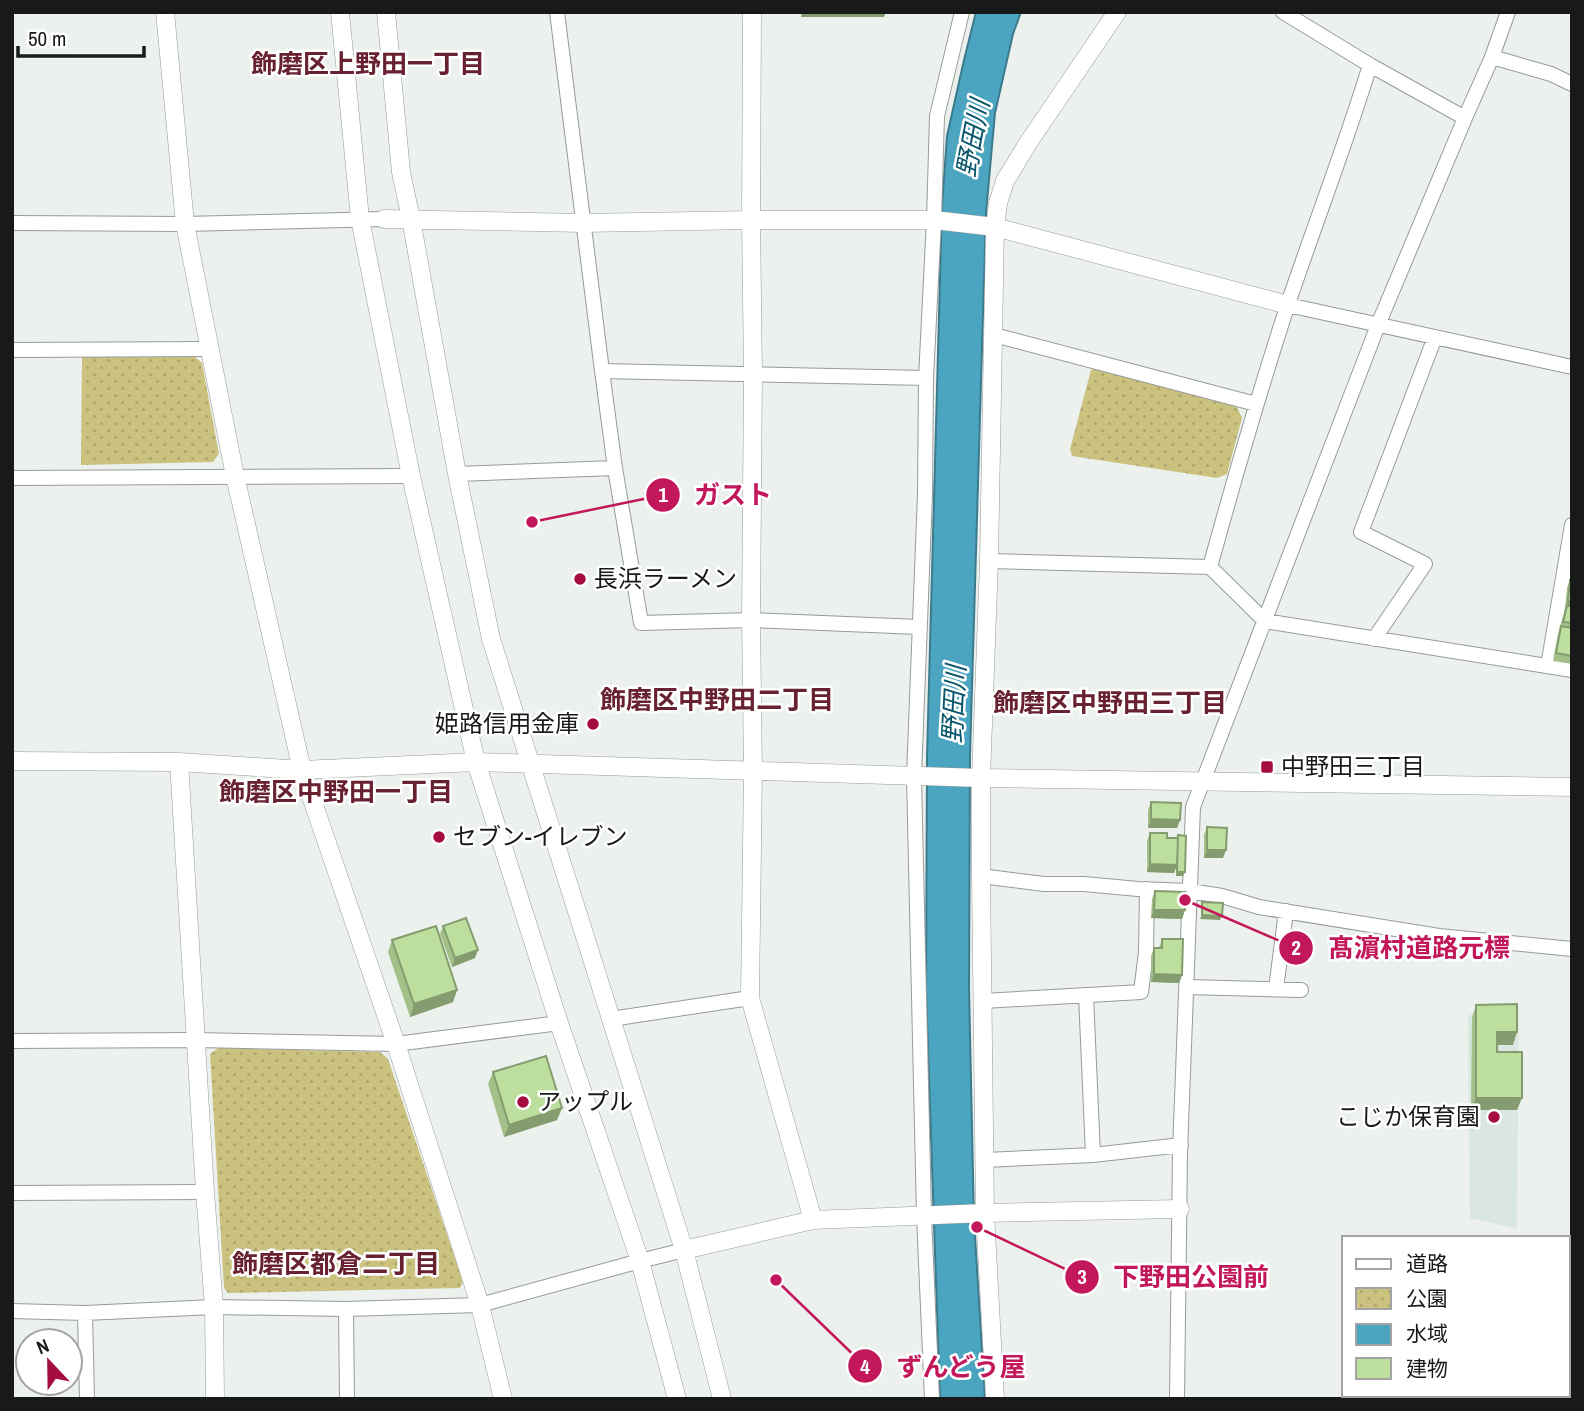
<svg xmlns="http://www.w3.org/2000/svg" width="1584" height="1411" viewBox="0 0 1584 1411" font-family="'Archivo Narrow','Noto Sans JP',sans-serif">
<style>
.built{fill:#dae7e0}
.park{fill:url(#park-dots)}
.water{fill:#4ba4c0;stroke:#3c7b8e;stroke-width:2}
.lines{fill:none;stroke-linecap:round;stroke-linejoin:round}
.minor-casing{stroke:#969b98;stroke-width:16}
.tertiary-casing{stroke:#969b98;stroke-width:19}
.minor{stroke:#fff;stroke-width:14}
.tertiary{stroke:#fff;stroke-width:18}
.wall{fill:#a2c088}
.shaded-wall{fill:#849c6f}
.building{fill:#bcdf9e;stroke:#849c6f;stroke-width:2}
.poi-dot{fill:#a50c41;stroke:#fff;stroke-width:2.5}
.labels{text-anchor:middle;stroke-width:5;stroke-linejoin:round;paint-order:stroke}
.poi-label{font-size:24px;fill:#181a19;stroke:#fff;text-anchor:start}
.neighbourhood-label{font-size:26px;font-weight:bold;fill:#672130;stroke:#fff}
.water-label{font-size:26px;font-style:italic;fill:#075569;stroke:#fff}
.leader{fill:none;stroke:#c2185b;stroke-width:2.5}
.callout-dot{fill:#c2185b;stroke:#fff;stroke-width:2.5}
.mark-label{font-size:21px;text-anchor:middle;font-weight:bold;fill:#fff}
.callout-label{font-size:26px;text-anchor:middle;font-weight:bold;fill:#c2185b;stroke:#fff;stroke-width:5;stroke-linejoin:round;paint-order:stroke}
</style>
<defs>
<pattern id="park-dots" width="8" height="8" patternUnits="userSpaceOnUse" patternTransform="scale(1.75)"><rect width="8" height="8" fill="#cbc280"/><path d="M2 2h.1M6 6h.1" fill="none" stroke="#aea66e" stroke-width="1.8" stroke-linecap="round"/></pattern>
</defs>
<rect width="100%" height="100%" fill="#ecf1ee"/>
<path class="built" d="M 1468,1015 L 1519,1015 L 1517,1229 L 1470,1218 Z"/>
<path class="park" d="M 194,356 L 202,363 L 219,454 L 213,462 L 81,465 L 82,357 Z
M 1097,368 L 1237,407 L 1242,418 L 1227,474 L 1217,478 L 1072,456 L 1070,449 L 1091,370 Z
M 218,1048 L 380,1052 L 388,1059 L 463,1282 L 460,1288 L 228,1293 L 224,1288 L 210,1054 Z"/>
<path class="water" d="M 976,12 L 1021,12 L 1013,34 L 995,113 L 986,213 L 970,755 L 969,988 L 974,1220 L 985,1399 L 940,1399 L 926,990 L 927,756 L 942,206 L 947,136 L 964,60 Z"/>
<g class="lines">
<defs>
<path id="minor" d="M 557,12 L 602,371 L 615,468 L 641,623 L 751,620 L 919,627
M 1283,12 L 1370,65 L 1465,118
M 1492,57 L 1551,74 L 1572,84
M 12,223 L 185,224 L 384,219
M 1288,305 L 1572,367
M 994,335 L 1256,404
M 12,350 L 210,349
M 602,371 L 926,378
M 457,474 L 615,468
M 12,478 L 411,476
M 989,561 L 1210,567 L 1265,621 L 1572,670
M 1210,567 C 1234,480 1259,393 1287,307 C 1314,226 1345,147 1370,65
M 1374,639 L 1425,564 L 1361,532 L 1435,337
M 1548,666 L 1572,525
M 981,876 L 1044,884 L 1084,884 L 1138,889 L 1190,891 L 1222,896 L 1259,907 L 1439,936 L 1572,949
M 1187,987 L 1301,990
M 1276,989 L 1286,911
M 1086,995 L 1093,1155
M 983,1001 L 1141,992 L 1146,952 L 1147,889
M 611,1019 L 750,998
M 12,1041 L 197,1040 L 396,1044 L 559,1023
M 985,1160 L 1093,1155 L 1181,1145
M 12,1193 L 205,1192
M 346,1309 L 347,1399
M 12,1311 L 85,1313 L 214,1307 L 346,1309 L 480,1305 L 640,1261 L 684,1250
M 85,1313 L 87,1399
M 932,1399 L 924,1216 L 914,776 L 925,494 L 926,378 L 934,220 L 937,116 L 962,12
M 1177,1399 L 1180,1152 L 1193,807 L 1378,325 L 1465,118 L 1492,57 L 1508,12"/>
<path id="tertiary" d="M 165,12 L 185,224 L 235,476 L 302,770 L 396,1044 L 480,1305 L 503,1399
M 340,12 L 360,219 L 411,476 L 476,762 L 559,1023 L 640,1261 L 677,1399
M 386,12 L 401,172 L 411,219 L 457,474 L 491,639 L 684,1250 L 722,1399
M 752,12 L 751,220 L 753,374 L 751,620 L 753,771 L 750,998 L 813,1220
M 384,219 L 583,223 L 751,220 L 934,220 L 995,227 L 1288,305
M 12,761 L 179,762 L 302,770 L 476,762 L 981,778 L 1572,787
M 179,762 L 205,1192 L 214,1307 L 215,1399
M 684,1250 L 813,1220 L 985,1213 L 1180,1209
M 995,1399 L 985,1213 L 981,876 L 981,778 L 989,561 L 995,227 L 998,203 L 1005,181 L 1028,143 L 1117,12"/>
</defs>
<use href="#minor" class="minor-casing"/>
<use href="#tertiary" class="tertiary-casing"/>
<use href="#minor" class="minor"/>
<use href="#tertiary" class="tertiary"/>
</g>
<path class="wall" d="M 1570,580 L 1572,580 L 1572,664 L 1553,661 L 1558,634 L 1565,609 L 1567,588 Z
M 1151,802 L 1177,828 L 1148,828 L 1148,810 Z
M 1207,827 L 1223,858 L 1204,858 L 1204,835 Z
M 1150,833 L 1167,838 L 1177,838 L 1178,835 L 1185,872 L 1183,876 L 1176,876 L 1176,867 L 1174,873 L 1147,872 L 1147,841 Z
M 1155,891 L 1185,910 L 1182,919 L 1151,918 L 1152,899 Z
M 443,926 L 475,958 L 452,967 L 440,934 Z
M 1162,939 L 1182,975 L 1179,983 L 1151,982 L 1151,956 L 1154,948 L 1159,948 Z
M 392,940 L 457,990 L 453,1002 L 410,1017 L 388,952 Z
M 1476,1005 L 1513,1045 L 1497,1045 L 1497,1052 L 1517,1110 L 1471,1110 L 1472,1017 Z
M 493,1072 L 557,1120 L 504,1137 L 488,1084 Z"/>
<path class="shaded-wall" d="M 802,12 L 886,12 L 884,17 L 801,17 Z
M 1568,601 L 1572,601 L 1572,609 L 1565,609 Z
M 1151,819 L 1180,820 L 1177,828 L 1148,828 Z
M 1207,850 L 1226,850 L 1223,858 L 1204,858 Z
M 1150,864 L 1177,865 L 1174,873 L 1147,872 Z
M 1177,872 L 1185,872 L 1183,876 L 1176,876 Z
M 1154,910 L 1185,910 L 1182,919 L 1151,918 Z
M 1202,915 L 1222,916 L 1220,920 L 1200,919 Z
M 478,950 L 475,958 L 452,967 L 455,958 Z
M 1154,974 L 1182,975 L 1179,983 L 1151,982 Z
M 457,990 L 453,1002 L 410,1017 L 414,1004 Z
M 1497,1032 L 1517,1032 L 1513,1045 L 1492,1045 Z
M 1476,1098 L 1522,1098 L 1517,1110 L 1471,1110 Z
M 562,1108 L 557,1120 L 504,1137 L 509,1125 Z"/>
<path class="building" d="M 1570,580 L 1572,580 L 1572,601 L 1568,601 Z
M 1567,606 L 1572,606 L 1572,623 L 1563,622 Z
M 1561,626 L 1572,628 L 1572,656 L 1556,653 Z
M 1151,802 L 1181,803 L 1180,820 L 1151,819 Z
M 1207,827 L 1227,828 L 1226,850 L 1207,850 Z
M 1150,833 L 1167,833 L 1167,838 L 1178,838 L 1177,865 L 1150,864 Z
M 1178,835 L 1186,836 L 1185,872 L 1177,872 Z
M 1155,891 L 1186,892 L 1185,910 L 1154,910 Z
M 1202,902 L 1223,903 L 1222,916 L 1202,915 Z
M 466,918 L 478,950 L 455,958 L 443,926 Z
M 436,926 L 457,990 L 414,1004 L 392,940 Z
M 1162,939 L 1183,939 L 1182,975 L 1154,974 L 1154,948 L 1162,948 Z
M 1517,1004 L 1517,1032 L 1497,1032 L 1497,1052 L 1522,1052 L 1522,1098 L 1476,1098 L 1476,1005 Z
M 546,1056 L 562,1108 L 509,1125 L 493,1072 Z"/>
<g class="poi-dot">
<circle cx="580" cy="579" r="7"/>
<circle cx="593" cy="724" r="7"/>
<rect x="1260" y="760" width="14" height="14" rx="3.5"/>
<circle cx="439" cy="837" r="7"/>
<circle cx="523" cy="1102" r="7"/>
<circle cx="1494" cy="1117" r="7"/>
</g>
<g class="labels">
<g class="poi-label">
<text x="594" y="587">長浜ラーメン</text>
<text x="579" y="732" text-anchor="end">姫路信用金庫</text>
<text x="1281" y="775">中野田三丁目</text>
<text x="453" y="845">セブン-イレブン</text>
<text x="537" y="1110">アップル</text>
<text x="1480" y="1125" text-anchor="end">こじか保育園</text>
</g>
<g class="neighbourhood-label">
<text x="368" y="73">飾磨区上野田一丁目</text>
<text x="717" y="709">飾磨区中野田二丁目</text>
<text x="1110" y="712">飾磨区中野田三丁目</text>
<text x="336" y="801">飾磨区中野田一丁目</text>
<text x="336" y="1273">飾磨区都倉二丁目</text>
</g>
<g class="water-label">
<text transform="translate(973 138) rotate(-79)" y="9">野田川</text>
<text transform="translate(954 704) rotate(-87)" y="9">野田川</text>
</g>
</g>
<path class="leader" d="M532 522L663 495M1185 900L1296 948M977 1227L1082 1277M776 1280L865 1366"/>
<g class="callout-dot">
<circle cx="532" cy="522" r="7"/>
<circle cx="1185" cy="900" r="7"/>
<circle cx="977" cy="1227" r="7"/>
<circle cx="776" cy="1280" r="7"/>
<circle cx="663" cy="495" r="18"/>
<circle cx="1296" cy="948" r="18"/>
<circle cx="1082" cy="1277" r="18"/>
<circle cx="865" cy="1366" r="18"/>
</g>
<g class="mark-label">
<text x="663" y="502">1</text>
<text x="1296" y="955">2</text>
<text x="1082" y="1284">3</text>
<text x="865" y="1374">4</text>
</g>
<g class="callout-label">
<text x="733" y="504">ガスト</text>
<text x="1419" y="957">髙濵村道路元標</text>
<text x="1191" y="1286">下野田公園前</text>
<text x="961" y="1376">ずんどう屋</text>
</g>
<rect width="1584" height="1411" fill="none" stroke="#181a19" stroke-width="28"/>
<rect x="1342" y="1236" width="228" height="161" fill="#ffffff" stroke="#a3a3a3" stroke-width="2"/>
<rect x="1356" y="1259" width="35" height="10" fill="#ffffff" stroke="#a3a3a3" stroke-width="2"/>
<text x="1406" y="1271" font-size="21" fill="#181a19">道路</text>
<rect x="1356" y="1288" width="35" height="21" fill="url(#park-dots)" stroke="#a3a3a3" stroke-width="2"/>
<text x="1406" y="1306" font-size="21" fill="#181a19">公園</text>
<rect x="1356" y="1324" width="35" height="21" fill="#4ba4c0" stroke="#a3a3a3" stroke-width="2"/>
<text x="1406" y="1341" font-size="21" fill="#181a19">水域</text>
<rect x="1356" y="1358" width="35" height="21" fill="#bcdf9e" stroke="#a3a3a3" stroke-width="2"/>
<text x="1406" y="1376" font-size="21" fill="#181a19">建物</text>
<g transform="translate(49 1362) rotate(338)"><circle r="33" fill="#ffffff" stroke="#a3a3a3" stroke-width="2"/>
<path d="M0-5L12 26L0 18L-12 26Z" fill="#a50c41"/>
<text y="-10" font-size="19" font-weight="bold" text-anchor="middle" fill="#181a19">N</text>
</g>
<path d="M18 46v10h126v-10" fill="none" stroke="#181a19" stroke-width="3.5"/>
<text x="28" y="46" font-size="21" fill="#181a19" stroke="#ffffff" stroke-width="5" paint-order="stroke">50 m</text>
</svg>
